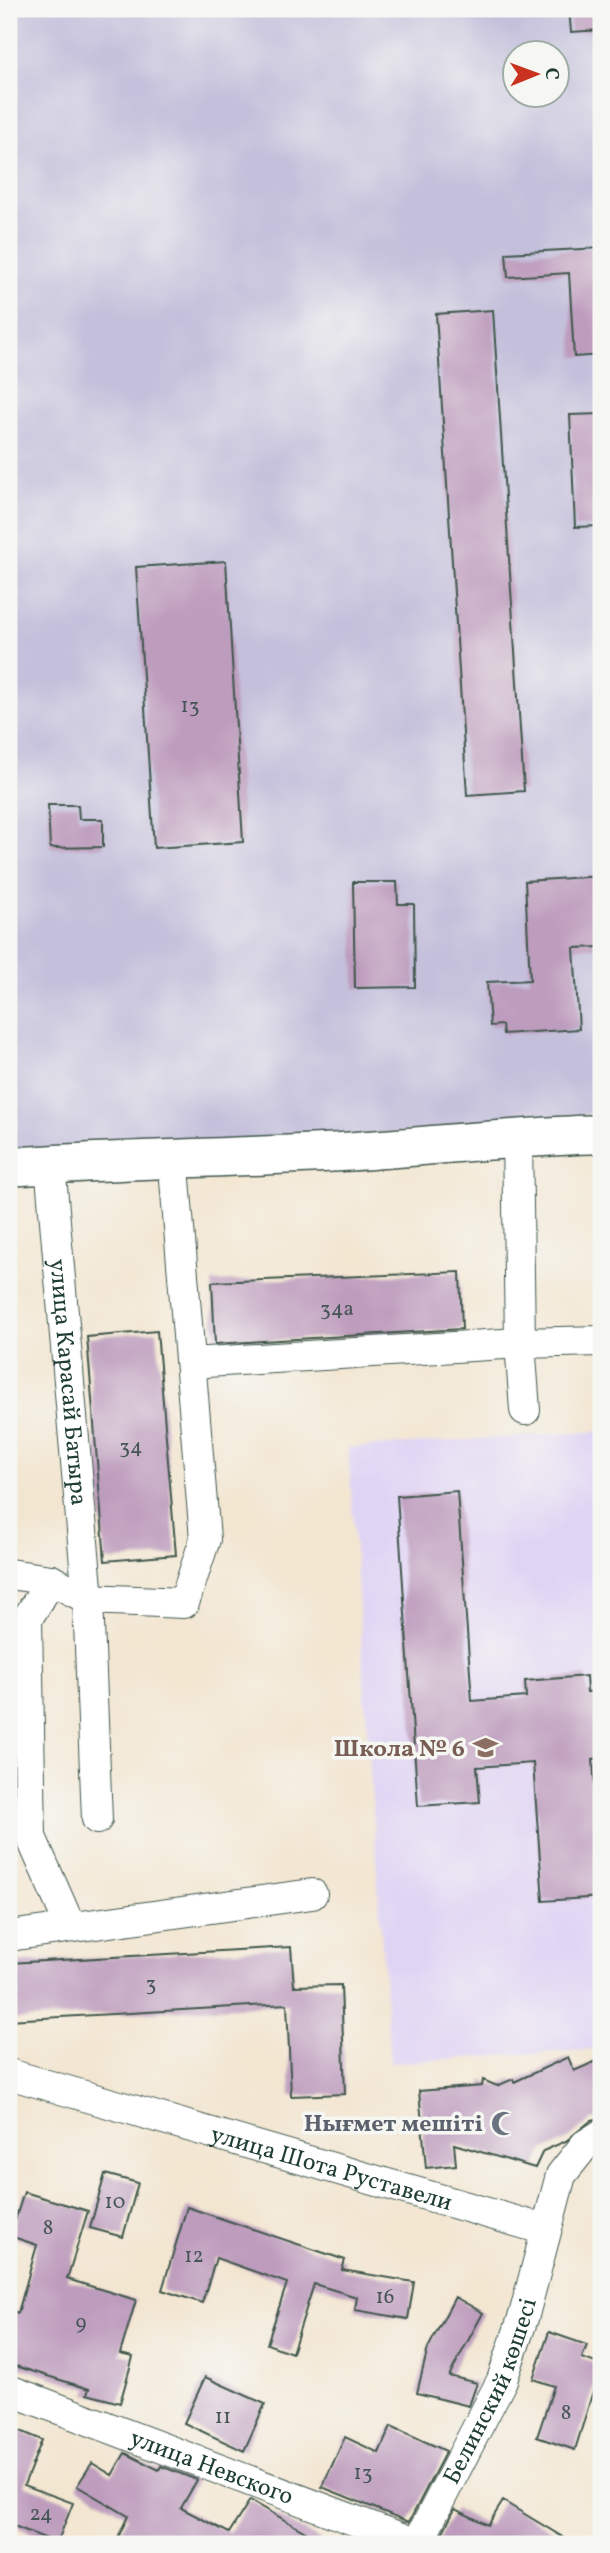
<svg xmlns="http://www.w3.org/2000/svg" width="610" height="2553" viewBox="0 0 610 2553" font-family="Vollkorn,serif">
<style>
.built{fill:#e0d4f4}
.industrial{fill:#c4c0db;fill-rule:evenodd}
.building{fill:#bd9cbd}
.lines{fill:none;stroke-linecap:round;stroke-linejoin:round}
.minor-casing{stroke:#3f564c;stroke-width:32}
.major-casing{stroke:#3f564c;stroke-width:41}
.minor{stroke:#fff;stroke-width:30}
.major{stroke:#fff;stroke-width:38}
.labels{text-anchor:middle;stroke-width:7;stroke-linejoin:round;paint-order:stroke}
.number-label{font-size:21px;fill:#465556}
.street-label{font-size:24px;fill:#1f3d34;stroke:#f6f6f2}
.education-label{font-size:24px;font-weight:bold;fill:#785e54;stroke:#f6f6f2;text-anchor:end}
.worship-label{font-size:24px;font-weight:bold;fill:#5b616d;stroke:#f6f6f2;text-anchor:end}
</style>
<rect width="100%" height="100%" fill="#f6f6f2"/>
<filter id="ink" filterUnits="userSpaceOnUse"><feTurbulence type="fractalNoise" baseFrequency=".0143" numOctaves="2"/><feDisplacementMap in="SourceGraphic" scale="14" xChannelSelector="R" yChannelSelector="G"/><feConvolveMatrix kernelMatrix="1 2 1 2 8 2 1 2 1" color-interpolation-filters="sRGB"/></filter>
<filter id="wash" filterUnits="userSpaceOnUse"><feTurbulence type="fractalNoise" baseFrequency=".00686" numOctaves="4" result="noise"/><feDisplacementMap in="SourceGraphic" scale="28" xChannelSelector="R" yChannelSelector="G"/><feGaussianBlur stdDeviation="1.57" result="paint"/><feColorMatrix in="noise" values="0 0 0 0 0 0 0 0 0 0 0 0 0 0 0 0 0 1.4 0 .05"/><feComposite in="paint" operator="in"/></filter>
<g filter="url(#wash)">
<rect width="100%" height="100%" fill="#f3e6d1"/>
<path class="built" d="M 601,1431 L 601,2049 L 390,2063 L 348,1448 Z"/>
<path class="industrial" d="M 9,9 L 601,9 L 601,1113 L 9,1171 ZM 516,52 L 558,52 L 558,94 L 516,94 Z"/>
<g id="blocks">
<path class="building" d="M 569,9 L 601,9 L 601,30 L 571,32 Z
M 601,248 L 601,355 L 574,357 L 569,273 L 508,277 L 506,253 Z
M 493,310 L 524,791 L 467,795 L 436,314 Z
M 601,414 L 601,526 L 575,527 L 570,415 Z
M 226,561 L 243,842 L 154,848 L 136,567 Z
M 48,805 L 78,805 L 79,819 L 103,819 L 103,847 L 50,848 Z
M 601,876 L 601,947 L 574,948 L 579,1029 L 503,1034 L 502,1025 L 490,1026 L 487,982 L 530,980 L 525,881 Z
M 353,882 L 397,882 L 398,904 L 414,904 L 415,987 L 355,988 Z
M 460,1272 L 462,1329 L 215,1344 L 212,1282 Z
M 157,1331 L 176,1555 L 105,1561 L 87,1337 Z
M 457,1491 L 472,1701 L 526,1697 L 525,1681 L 586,1676 L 587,1692 L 601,1691 L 601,1758 L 593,1759 L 601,1897 L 543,1901 L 533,1763 L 477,1767 L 480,1802 L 418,1806 L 397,1496 Z
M 291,1947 L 294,1986 L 341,1985 L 345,2094 L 291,2096 L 287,2004 L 9,2020 L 9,1963 Z
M 568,2057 L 574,2071 L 601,2059 L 601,2118 L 592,2120 L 566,2141 L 543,2151 L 535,2168 L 454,2144 L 456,2165 L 426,2168 L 419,2091 L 482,2086 L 483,2080 L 497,2086 L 513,2079 L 514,2082 Z
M 105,2174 L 138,2183 L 123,2237 L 90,2228 Z
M 24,2192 L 88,2211 L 67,2279 L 136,2300 L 120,2354 L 133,2357 L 120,2403 L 87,2394 L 89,2389 L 9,2364 L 9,2310 L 18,2313 L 37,2245 L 10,2236 Z
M 187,2207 L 345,2260 L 342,2270 L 414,2282 L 408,2319 L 355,2310 L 357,2297 L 314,2284 L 292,2353 L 267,2344 L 287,2283 L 216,2258 L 202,2303 L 162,2290 Z
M 455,2297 L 483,2313 L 449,2376 L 477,2383 L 469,2406 L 417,2393 L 428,2348 Z
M 549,2332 L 587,2345 L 582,2358 L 601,2365 L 575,2450 L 537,2437 L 554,2386 L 533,2379 Z
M 205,2377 L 265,2404 L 244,2451 L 184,2423 Z
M 9,2426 L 42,2440 L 24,2485 L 73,2503 L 57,2543 L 9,2524 Z
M 391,2426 L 446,2451 L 409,2522 L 322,2487 L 345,2437 L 379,2453 Z
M 125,2453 L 159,2470 L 161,2466 L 197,2480 L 181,2508 L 229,2533 L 250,2500 L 326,2544 L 115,2544 L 128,2516 L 77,2486 L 92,2463 L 112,2475 Z
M 503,2501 L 574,2544 L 446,2544 L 438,2541 L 455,2509 L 488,2525 Z"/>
</g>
</g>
<g filter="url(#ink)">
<use href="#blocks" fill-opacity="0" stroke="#3f564c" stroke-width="2"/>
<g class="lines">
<defs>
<g id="minor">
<path d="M 517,1136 L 520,1343 L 525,1410"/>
<path id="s1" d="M 50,1164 L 88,1599 L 97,1819"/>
<path d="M 191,1363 L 520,1343 L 601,1341"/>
<path d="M 9,1574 L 51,1580 L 88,1599 L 184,1603 L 205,1539 L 173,1156"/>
<path d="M 51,1580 L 27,1619 L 31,1837 L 70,1926"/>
<path d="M 9,1936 L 312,1894"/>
<path id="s2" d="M 9,2074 L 546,2230"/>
<path id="s3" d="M 9,2390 L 417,2544"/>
<path id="s4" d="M 417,2544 L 502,2380 L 524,2315 L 561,2175 L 585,2145 L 601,2135"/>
</g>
<path id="major" d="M 9,1167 C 120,1159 231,1158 342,1152 C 429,1146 514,1137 601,1134"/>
</defs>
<use href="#minor" class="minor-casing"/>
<use href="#major" class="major-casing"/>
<use href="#minor" class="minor"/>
<use href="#major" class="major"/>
</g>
</g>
<defs>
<symbol id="school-bare" viewBox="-9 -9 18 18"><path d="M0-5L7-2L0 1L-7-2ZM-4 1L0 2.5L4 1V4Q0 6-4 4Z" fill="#8d6e63" stroke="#f6f6f2" stroke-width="2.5" paint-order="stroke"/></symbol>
<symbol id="mosque-bare" viewBox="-9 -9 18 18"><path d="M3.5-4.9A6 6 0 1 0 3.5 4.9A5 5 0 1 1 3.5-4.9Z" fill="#6b7280" stroke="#f6f6f2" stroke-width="2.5" paint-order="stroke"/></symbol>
</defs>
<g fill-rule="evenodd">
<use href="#school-bare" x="468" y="1730" width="35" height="35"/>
<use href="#mosque-bare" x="486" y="2106" width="35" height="35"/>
</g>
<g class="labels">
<g class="number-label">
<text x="190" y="712">13</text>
<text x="337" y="1315">34a</text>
<text x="131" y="1453">34</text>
<text x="151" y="1990">3</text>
<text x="115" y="2208">10</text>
<text x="48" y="2234">8</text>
<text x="194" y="2262">12</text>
<text x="385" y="2303">16</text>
<text x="81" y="2329">9</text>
<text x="566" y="2419">8</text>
<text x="223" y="2423">11</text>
<text x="363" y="2479">13</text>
<text x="41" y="2520">24</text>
</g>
<g class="street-label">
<text dy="8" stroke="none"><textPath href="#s1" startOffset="219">улица Карасай Батыра</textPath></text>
<text dy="8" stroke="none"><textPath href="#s2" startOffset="336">улица Шота Руставели</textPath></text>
<text dy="8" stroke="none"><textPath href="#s4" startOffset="170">Белинский көшесi</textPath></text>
<text dy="8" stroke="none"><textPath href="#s3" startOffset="217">улица Невского</textPath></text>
</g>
<g class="education-label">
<text x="465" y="1756">Школа № 6</text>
</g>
<g class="worship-label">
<text x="483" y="2131">Нығмет мешіті</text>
</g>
</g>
<rect width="610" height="2553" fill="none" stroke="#f6f6f2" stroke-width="35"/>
<g transform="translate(536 74) rotate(89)"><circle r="33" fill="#f6f6f2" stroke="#a0aca6" stroke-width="2"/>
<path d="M0-5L12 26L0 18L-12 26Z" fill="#c8321e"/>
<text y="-10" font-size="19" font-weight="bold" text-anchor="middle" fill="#1f3d34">С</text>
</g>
</svg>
